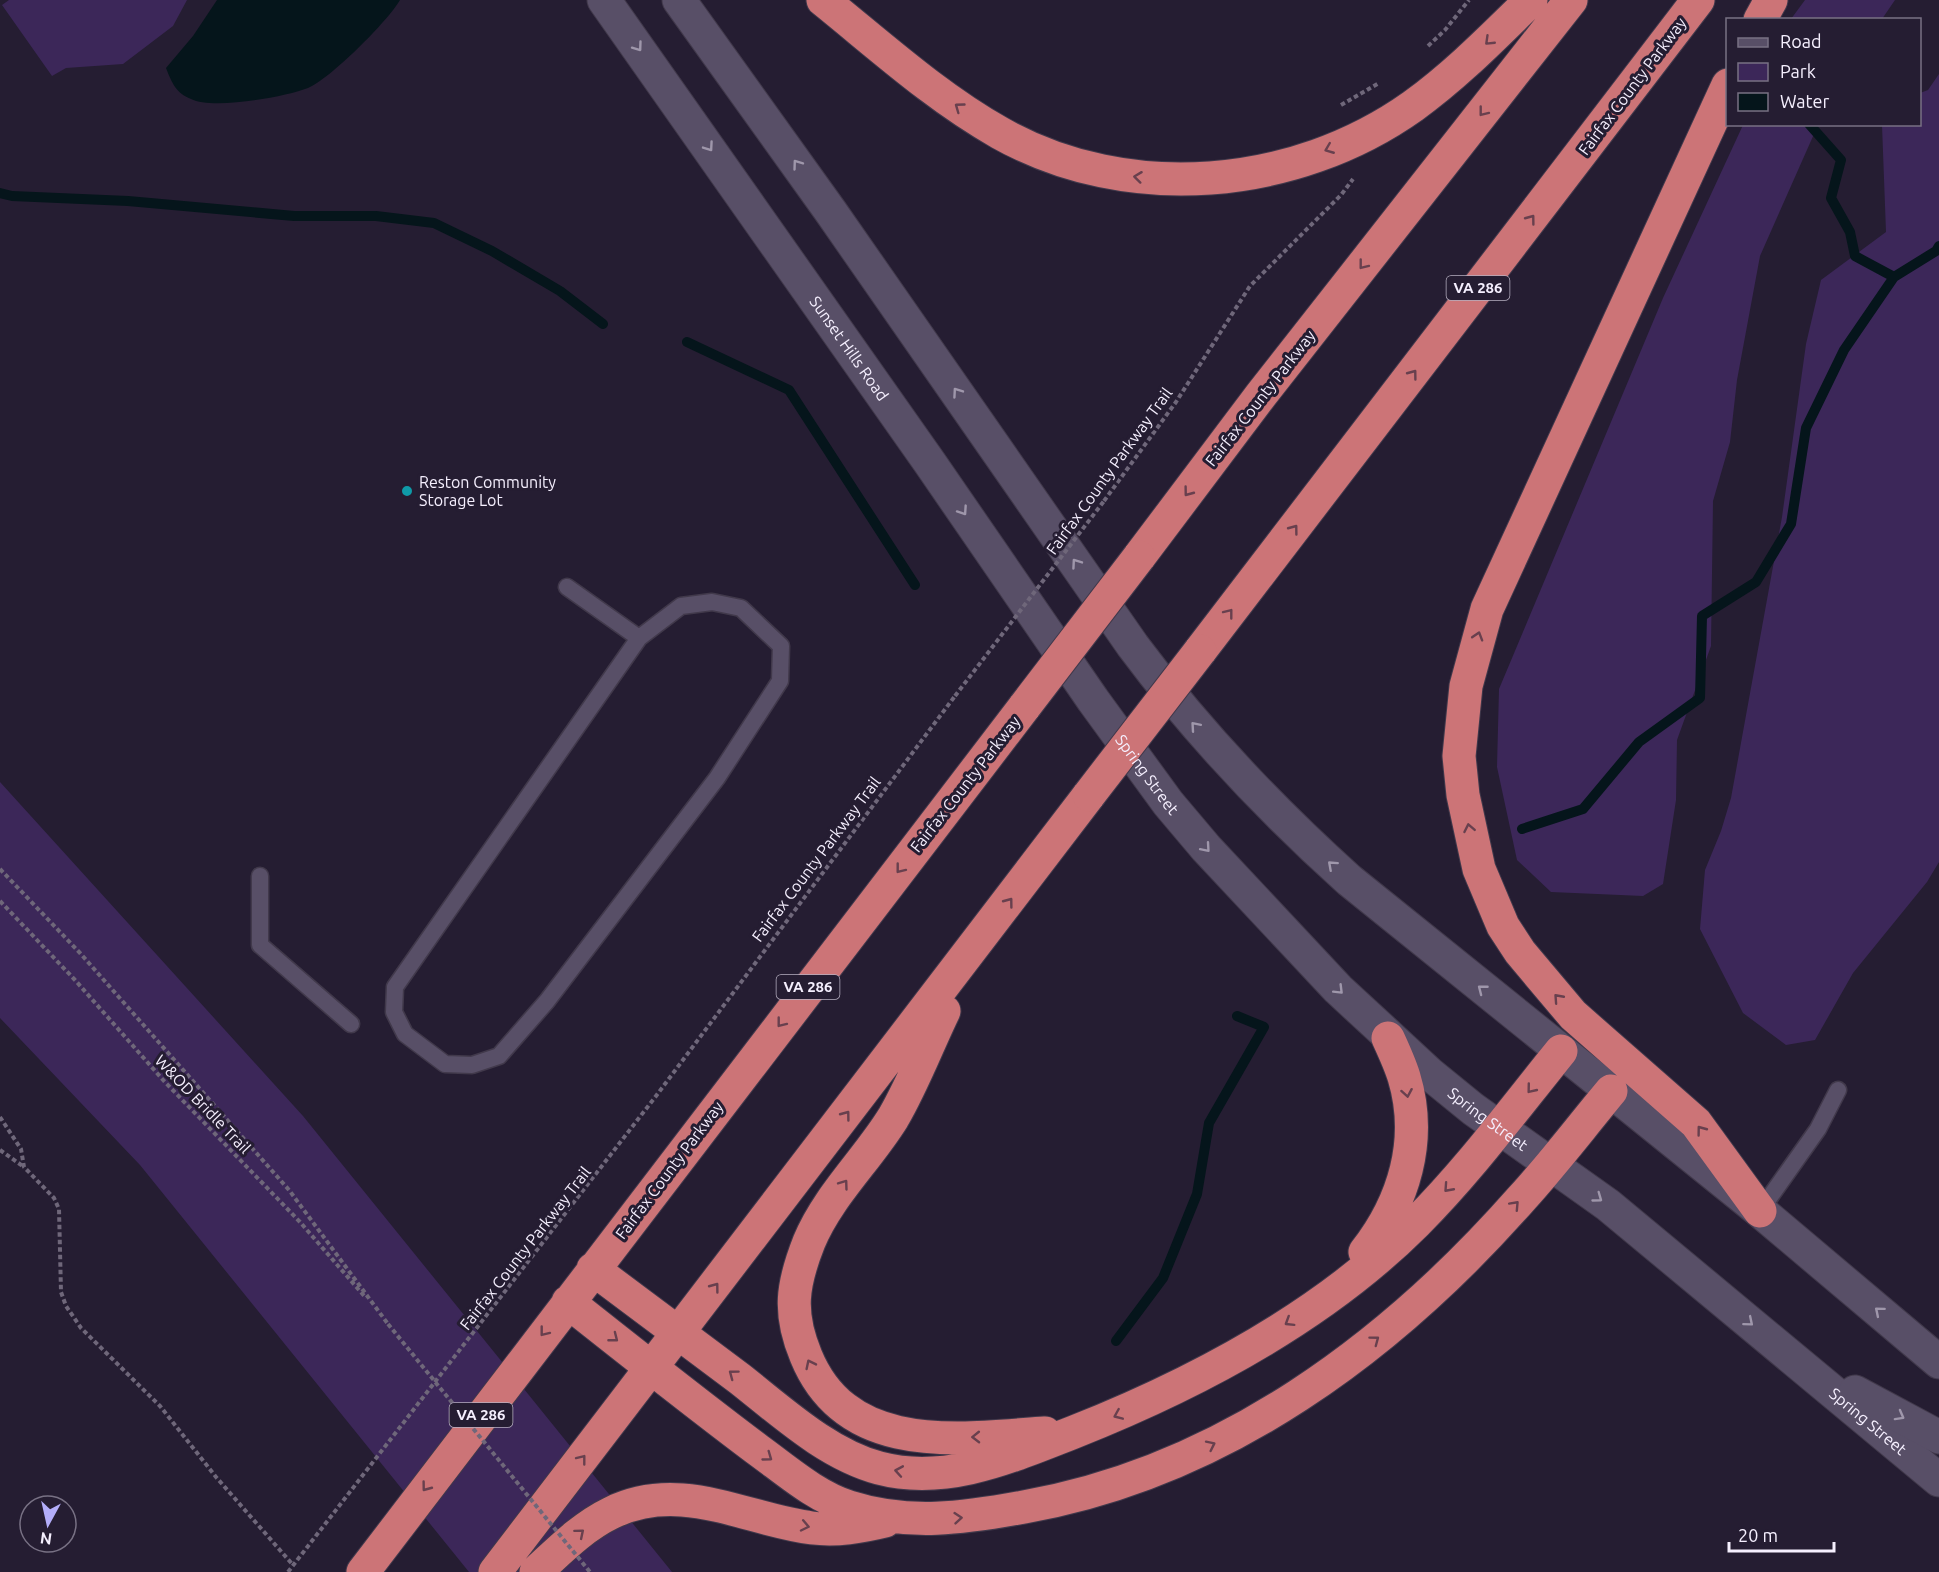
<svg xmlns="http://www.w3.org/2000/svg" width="1939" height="1572" viewBox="0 0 1939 1572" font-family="Ubuntu,sans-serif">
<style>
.green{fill:#3c2759}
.water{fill:#05151b}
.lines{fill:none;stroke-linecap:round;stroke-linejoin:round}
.stream{stroke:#05151b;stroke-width:10}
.lane-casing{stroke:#41394b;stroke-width:19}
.secondary-casing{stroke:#41394b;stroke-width:35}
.highway-casing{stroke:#41394b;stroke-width:35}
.path{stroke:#6f677a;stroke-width:4;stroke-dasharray:4.5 3;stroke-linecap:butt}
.lane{stroke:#584f67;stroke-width:16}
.secondary{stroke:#584f67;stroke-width:33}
.highway{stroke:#cc7477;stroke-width:33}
.highway-bridge-casing{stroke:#41394b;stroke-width:35;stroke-linecap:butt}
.path-bridge{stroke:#6f677a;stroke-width:4;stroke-dasharray:4.5 3;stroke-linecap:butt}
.highway-bridge{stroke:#cc7477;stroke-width:33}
.oneway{stroke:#68404e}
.oneway2{stroke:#9f97ab}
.culture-dot{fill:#0f9aa8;stroke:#251d32;stroke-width:2}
.labels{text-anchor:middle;stroke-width:6;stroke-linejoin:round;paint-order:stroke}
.shield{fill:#251d32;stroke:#b7b0c1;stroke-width:1.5}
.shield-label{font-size:15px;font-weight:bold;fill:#f5effe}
.street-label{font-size:16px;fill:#f5effe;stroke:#251d32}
.poi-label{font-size:16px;fill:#f5effe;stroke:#251d32;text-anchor:start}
</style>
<rect width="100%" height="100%" fill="#251d32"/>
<path class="green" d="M 9,0 L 187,0 L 173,26 L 123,64 L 66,68 L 52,76 L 2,5 Z
M 1805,0 L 1895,0 L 1882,19 L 1791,19 Z
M 1939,74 L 1939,862 L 1927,882 L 1853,973 L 1815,1040 L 1786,1045 L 1743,1013 L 1700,929 L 1705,870 L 1721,831 L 1731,798 L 1782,517 L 1806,344 L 1821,280 L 1886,232 L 1882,125 L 1920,124 L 1920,93 L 1928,90 Z
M 1743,125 L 1818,125 L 1760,256 L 1737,380 L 1730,442 L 1713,501 L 1711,646 L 1677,740 L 1676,800 L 1663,884 L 1643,896 L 1551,892 L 1517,860 L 1497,767 L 1499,689 L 1663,298 Z
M 0,782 L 303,1116 L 672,1572 L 469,1572 L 140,1165 L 0,1018 Z"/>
<path class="water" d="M 217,0 L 400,0 C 388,21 330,79 308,88 C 285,97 213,110 191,99 C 176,93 172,83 166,68 L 193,36 Z"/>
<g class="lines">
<path class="stream" d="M 1809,124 L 1841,160 L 1831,198 L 1850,232 L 1855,256 L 1894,277
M 0,193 L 12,196 L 128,201 L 294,216 L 376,216 L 434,223 L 492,251 L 560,291 L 603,324
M 687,342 L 789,390 L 915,585
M 1522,829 L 1583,809 L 1639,742 L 1700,698 L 1702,616 L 1756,582 L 1791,524 L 1806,428 L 1844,350 L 1894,277 L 1936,251 L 1939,246
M 1116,1341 L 1163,1278 L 1197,1194 L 1209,1123 L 1264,1027 L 1237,1016"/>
<defs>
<path id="lane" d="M 567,587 L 639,638 L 681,606 L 712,602 L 741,608 L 781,646 L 780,681 L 717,778 L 547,1001 L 499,1056 L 472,1065 L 445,1064 L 405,1034 L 394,1012 L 395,987 L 639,638
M 260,876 L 260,945 L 351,1024
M 1760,1211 L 1818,1129 L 1838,1090"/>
<g id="secondary">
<path id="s1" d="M 604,0 L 930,463 L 1093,700 L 1168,803 L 1206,848 L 1338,989 L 1430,1074 L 1473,1109 L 1608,1205 L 1939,1480"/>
<path d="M 679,0 L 831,212 L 1133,646 C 1197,732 1269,808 1349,880 L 1760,1211 L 1939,1362"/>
<path d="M 1855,1392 L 1939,1437"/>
</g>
<path id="highway" d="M 823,0 C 880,46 936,97 1000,133 C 1128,205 1295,190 1413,106 C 1456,75 1493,37 1531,0
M 1760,20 L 1771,0
M 1728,85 L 1487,609 L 1466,686 L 1459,756 L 1463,795 L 1479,869 L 1503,926 L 1520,952 L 1573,1015 L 1696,1123 L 1760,1211
M 1139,557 L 1261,395 L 1571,0
M 1200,651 L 1698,0
M 944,1011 C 927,1046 913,1084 893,1118 C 867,1160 828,1196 809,1242 C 792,1285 788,1313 806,1356 C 847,1456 957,1439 1045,1433
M 1365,1252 C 1404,1202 1423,1140 1404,1077 C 1400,1064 1394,1051 1388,1038
M 593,1269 C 642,1306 691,1342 740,1379 C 782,1412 827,1454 879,1468 C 947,1486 1012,1456 1074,1432 C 1195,1384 1323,1316 1416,1223 C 1469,1170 1514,1109 1561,1051
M 568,1302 C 631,1352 694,1402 758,1450 C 787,1471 815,1496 849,1507 C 908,1526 965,1518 1024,1507 C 1223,1472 1391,1347 1522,1198 C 1553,1164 1581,1127 1611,1091
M 363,1572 L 1025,706
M 495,1572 L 1089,795
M 536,1572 C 559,1551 582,1527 611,1513 C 680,1479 744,1519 812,1528 C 837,1531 860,1527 885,1521"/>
</defs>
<use href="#lane" class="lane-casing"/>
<use href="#secondary" class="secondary-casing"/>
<use href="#highway" class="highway-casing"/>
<path class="path" d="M 1428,46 L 1445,30 L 1469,0
M 1341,105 L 1379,83
M 1104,501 L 1176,402 L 1250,286 L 1341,195 L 1353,179
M 0,869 L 80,953 L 289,1190 L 388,1324
M 0,901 L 75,980 L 164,1081 L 300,1222 L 366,1298
M 0,1117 L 21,1149 L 24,1167 L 54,1198 L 59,1209 L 61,1292 L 66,1306 L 81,1328 L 160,1406 L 216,1477 L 293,1565
M 0,1150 L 24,1167
M 288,1572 L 656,1096 L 955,696"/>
<use href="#lane" class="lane"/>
<use href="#secondary" class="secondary"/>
<use href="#highway" class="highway"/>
<defs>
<path id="highway-bridge" d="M 1025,706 L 1139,557
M 1089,795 L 1200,651"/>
</defs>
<use href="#highway-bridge" class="highway-bridge-casing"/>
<path class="path-bridge" d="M 955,696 L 1104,501
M 388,1324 L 590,1572"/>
<use href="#highway-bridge" class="highway-bridge"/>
</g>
<defs><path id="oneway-chevron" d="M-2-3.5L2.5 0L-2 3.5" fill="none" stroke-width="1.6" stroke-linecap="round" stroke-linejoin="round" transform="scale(1.5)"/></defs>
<g class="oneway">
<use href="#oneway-chevron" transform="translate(1489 41) rotate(136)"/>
<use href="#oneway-chevron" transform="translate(959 107) rotate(-144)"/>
<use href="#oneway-chevron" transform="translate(1483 112) rotate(128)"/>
<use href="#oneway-chevron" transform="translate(1329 149) rotate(158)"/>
<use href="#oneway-chevron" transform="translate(1138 177) rotate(-173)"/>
<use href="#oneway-chevron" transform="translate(1531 219) rotate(-53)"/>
<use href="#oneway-chevron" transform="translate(1363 265) rotate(128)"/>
<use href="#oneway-chevron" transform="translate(1413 374) rotate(-53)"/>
<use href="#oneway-chevron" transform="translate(1188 492) rotate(127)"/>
<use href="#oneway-chevron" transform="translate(1294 529) rotate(-53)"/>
<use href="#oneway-chevron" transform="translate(1229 613) rotate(-52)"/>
<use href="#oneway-chevron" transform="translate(1478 636) rotate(-73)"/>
<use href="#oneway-chevron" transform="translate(1469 828) rotate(-101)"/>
<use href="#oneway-chevron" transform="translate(900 869) rotate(128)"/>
<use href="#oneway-chevron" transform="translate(1009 902) rotate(-53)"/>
<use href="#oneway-chevron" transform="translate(1558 998) rotate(-132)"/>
<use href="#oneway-chevron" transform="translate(781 1023) rotate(128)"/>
<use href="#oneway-chevron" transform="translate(1531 1089) rotate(129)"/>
<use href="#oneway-chevron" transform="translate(1407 1093) rotate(80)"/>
<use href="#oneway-chevron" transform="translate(846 1115) rotate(-53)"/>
<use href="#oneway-chevron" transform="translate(1701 1130) rotate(-127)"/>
<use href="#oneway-chevron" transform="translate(844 1184) rotate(-54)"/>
<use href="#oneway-chevron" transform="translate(1448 1188) rotate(132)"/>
<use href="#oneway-chevron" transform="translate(1515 1205) rotate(-47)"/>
<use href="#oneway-chevron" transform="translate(715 1287) rotate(-53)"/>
<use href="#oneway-chevron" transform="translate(1289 1322) rotate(148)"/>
<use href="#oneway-chevron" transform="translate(544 1332) rotate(128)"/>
<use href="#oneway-chevron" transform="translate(614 1338) rotate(38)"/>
<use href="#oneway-chevron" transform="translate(1375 1340) rotate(-37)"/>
<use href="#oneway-chevron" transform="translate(810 1364) rotate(-116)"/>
<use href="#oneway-chevron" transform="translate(733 1374) rotate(-143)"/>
<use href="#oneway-chevron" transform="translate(1118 1415) rotate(157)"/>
<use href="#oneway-chevron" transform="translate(976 1437) rotate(179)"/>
<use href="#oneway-chevron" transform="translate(1211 1445) rotate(-26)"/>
<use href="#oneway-chevron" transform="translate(768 1457) rotate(36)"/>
<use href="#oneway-chevron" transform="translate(582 1459) rotate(-52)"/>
<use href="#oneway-chevron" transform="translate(899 1471) rotate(-170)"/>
<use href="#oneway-chevron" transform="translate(426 1487) rotate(127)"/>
<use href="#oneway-chevron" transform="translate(958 1518) rotate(-5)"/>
<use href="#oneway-chevron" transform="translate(805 1526) rotate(12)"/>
<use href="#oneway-chevron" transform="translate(580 1533) rotate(-40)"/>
</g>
<g class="oneway2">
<use href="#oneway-chevron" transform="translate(638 47) rotate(54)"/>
<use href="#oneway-chevron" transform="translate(709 147) rotate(55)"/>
<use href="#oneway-chevron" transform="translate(797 164) rotate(-126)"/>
<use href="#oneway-chevron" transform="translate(957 392) rotate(-125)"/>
<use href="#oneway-chevron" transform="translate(963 511) rotate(56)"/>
<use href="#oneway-chevron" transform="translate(1076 563) rotate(-125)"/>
<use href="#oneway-chevron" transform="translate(1195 726) rotate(-131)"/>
<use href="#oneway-chevron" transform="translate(1206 848) rotate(49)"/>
<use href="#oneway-chevron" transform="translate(1332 865) rotate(-138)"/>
<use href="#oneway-chevron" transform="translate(1482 989) rotate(-142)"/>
<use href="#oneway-chevron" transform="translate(1339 990) rotate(45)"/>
<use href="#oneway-chevron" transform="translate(1598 1198) rotate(36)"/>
<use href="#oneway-chevron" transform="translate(1879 1311) rotate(-140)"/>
<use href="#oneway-chevron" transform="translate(1749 1322) rotate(40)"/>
<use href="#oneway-chevron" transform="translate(1900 1416) rotate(29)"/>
</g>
<circle class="culture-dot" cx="407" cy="491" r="6"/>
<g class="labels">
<g class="shield">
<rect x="1446.5" y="276" width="63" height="24" rx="4.5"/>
<rect x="776.5" y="975" width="63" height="24" rx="4.5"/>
<rect x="449.5" y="1403" width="63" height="24" rx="4.5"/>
</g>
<g class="shield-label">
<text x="1478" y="293">VA 286</text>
<text x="808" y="992">VA 286</text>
<text x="481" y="1420">VA 286</text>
</g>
<g class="street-label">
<text transform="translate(1632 86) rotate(-53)" y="6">Fairfax County Parkway</text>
<text dy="6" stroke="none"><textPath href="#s1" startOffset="426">Sunset Hills Road</textPath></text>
<text transform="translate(1260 398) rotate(-52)" y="6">Fairfax County Parkway</text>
<text transform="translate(1109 471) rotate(-54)" y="6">Fairfax County Parkway Trail</text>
<text dy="6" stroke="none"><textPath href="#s1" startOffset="946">Spring Street</textPath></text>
<text transform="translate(965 784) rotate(-52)" y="6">Fairfax County Parkway</text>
<text transform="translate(816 859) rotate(-53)" y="6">Fairfax County Parkway Trail</text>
<text transform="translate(203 1104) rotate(46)" y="6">W&amp;OD Bridle Trail</text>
<text dy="6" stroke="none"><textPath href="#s1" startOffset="1432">Spring Street</textPath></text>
<text transform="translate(669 1170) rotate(-53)" y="6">Fairfax County Parkway</text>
<text transform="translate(525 1248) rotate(-52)" y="6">Fairfax County Parkway Trail</text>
<text dy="6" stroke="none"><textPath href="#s1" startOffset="1918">Spring Street</textPath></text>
</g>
<g class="poi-label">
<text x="419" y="488">Reston Community<tspan x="419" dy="18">Storage Lot</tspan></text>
</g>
</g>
<rect x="1726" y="18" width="195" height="108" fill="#251d32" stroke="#787184" stroke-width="1.5"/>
<rect x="1738" y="38" width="30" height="9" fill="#584f67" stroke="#787184" stroke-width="1.5"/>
<text x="1780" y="48" font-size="18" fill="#f5effe">Road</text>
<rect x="1738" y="63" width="30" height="18" fill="#3c2759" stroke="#787184" stroke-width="1.5"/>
<text x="1780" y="78" font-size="18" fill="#f5effe">Park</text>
<rect x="1738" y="93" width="30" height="18" fill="#05151b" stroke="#787184" stroke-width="1.5"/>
<text x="1780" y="108" font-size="18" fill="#f5effe">Water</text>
<g transform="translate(48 1524) rotate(188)"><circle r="28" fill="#251d32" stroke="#787184" stroke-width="1.5"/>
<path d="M0-4.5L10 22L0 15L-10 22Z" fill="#b3adf9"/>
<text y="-9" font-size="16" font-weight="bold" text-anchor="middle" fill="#f5effe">N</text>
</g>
<path d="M1729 1542v9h105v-9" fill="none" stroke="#f5effe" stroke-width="3"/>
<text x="1738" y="1542" font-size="18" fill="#f5effe" stroke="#251d32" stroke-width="4.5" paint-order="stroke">20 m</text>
</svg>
